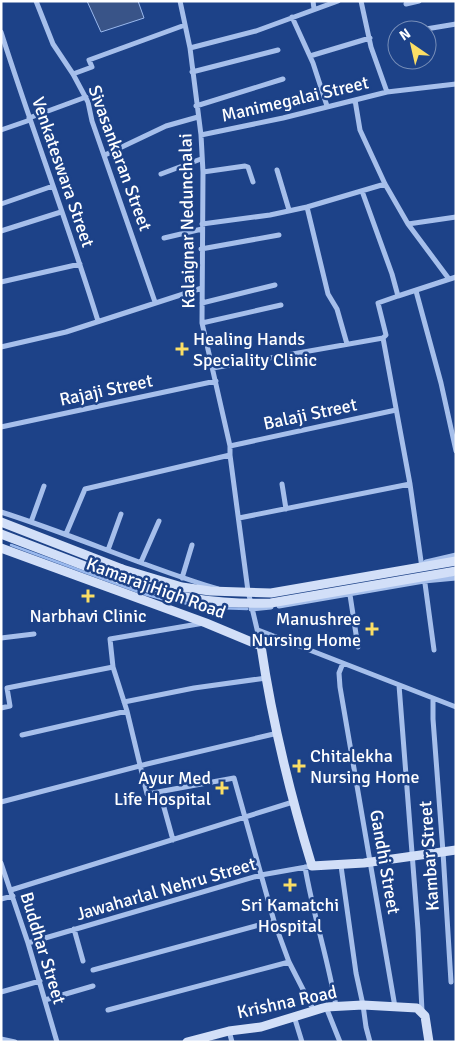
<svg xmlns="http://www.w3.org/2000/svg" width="457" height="1043" viewBox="0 0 457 1043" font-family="Signika,sans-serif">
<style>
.water{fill:#395488;stroke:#99b8ed}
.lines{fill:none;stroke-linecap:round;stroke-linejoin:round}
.stream{stroke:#99b8ed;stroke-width:2.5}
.street{stroke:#a6bfeb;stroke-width:5}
.secondary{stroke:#d2dff8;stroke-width:9}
.secondary-bridge{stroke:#d2dff8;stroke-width:9}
.poi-dot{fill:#fbde65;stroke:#1d4288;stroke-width:2}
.labels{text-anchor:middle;stroke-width:5;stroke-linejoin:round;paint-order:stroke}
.street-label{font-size:18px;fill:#fff;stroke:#1d4288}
.poi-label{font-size:18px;fill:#fff;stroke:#1d4288;text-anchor:start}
</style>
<rect width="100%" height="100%" fill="#1d4288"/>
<path class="water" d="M 87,1 L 138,1 L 144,18 L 101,32 Z"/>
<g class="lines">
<path class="stream" d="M 11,545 L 144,594 L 169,601 L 217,608 L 247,609"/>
<path class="street" d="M 36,1 L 53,44 L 73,74 L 88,102 L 92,121 L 155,302
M 180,1 L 190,48 L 201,135 L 203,172 L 202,323 L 230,446 L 230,455 L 248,591 L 261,646
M 313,1 L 314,9
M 361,1 L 371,47 L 387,92
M 406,4 L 419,1
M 292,17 L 313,63 L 327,106
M 420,30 L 456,24
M 1,32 C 32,129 68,224 98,321
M 190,48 L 256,31 L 338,1
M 310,56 L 370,38
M 192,72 L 278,50
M 73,74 L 92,67 L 89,60 L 185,25
M 355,100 L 360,130 L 385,184 L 408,224 L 449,279
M 196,106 L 283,79
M 29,118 L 86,97
M 1,130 L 30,120
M 201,135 L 283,118 L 387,92 L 456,84
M 105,155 L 166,126 L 198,117
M 277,170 L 289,210
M 203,172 L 245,166 L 248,167 L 253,182
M 161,174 L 201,159
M 362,191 L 392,274 L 398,296 L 456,277
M 1,204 L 53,186
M 307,207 L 328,294 L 337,309 L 347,344
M 202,224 L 270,215 L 307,207 L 385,184
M 408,224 L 456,217
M 1,231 L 61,212
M 164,238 L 202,229
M 201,249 L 279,235
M 1,282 L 80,264
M 416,291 L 441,383 L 456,451
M 398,296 L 378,303 L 386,335 L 383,338 L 410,484 L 422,568
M 202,303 L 275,285
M 202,323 L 281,305
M 1,347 L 66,332 L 202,288
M 213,368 L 383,338
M 1,427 L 216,381
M 230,446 L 396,410
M 282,484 L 286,509
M 1,512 C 74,535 144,567 218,589
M 239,518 L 410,484
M 31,522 L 44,486
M 66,534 L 85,489 L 230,455
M 108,550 L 121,514
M 141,562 L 159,521
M 426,562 L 456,555
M 424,576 L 434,650
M 182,578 L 192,545
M 350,595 L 358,647
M 279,606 L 424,581 L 456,578
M 251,609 L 271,607
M 204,623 L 110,639 L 113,667 L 127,711 L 147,794 L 234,778 L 274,921 L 289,962 L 314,1011
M 258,630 L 456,707
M 1,638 L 34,634
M 343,663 L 339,673 L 340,687 L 395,1007
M 399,685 L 418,930 L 422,1011
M 433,699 L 433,719 L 443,852 L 451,982
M 124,702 L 194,688 L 266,678
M 1,708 L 10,706 L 7,688 L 113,667
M 22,735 L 127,711
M 160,793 L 173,840
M 1,802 L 147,764 L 278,733
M 1,863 L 28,943 L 57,1042
M 341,866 L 356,973 L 363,1005 L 366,1027 L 370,1042
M 305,867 C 313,914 328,959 336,1006
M 11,890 L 293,802
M 1,899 L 13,896
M 74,929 L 83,961
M 28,943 L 261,875 L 312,866
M 93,970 L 274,921
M 1,992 L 40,981
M 45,1000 L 93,986
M 326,1007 L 340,1042
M 108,1010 L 289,962
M 294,1016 L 302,1042
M 229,1031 L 232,1042
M 1,1039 L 15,1042"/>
<path class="secondary" d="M 1,522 L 122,569
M 1,534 L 119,579
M 1,548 L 206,623 L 261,646 C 272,721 290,794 312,866 L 364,863 L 456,850
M 187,1042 L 229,1031 L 261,1027 L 326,1007 L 363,1005 L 417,1008 L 425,1016 L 429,1042"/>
<path class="secondary-bridge" d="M 122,569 L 182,587 L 210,591 L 271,593 L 456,561
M 119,579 C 170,597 216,605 271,603 L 456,571"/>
</g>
<g class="poi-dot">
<path d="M179.5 341.5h5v5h5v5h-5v5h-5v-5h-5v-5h5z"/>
<path d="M85.5 588.5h5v5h5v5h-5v5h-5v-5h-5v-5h5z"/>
<path d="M369.5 621.5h5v5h5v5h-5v5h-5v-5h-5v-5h5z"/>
<path d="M296.5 758.5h5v5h5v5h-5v5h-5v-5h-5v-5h5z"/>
<path d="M219.5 780.5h5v5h5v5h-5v5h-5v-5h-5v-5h5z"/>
<path d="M287.5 877.5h5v5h5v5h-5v5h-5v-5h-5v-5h5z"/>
</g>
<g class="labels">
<g class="street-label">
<text transform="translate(295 99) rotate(-13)" y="6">Manimegalai Street</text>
<text transform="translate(120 158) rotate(70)" y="6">Sivasankaran Street</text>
<text transform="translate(63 172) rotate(71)" y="6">Venkateswara Street</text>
<text transform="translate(187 221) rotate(-91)" y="6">Kalaignar Nedunchalai</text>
<text transform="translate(106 390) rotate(-12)" y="6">Rajaji Street</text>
<text transform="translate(310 414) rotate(-12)" y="6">Balaji Street</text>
<text transform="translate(156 588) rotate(20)" y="6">Kamaraj High Road</text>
<text transform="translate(429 856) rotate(-94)" y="6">Kambar Street</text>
<text transform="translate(385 862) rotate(80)" y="6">Gandhi Street</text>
<text transform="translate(166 889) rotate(-16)" y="6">Jawaharlal Nehru Street</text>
<text transform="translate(43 948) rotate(73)" y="6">Buddhar Street</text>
<text transform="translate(287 1002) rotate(-12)" y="6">Krishna Road</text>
</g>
<g class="poi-label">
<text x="193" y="345">Healing Hands<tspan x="193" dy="21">Speciality Clinic</tspan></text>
<text x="88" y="622" text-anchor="middle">Narbhavi Clinic</text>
<text x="361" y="625" text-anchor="end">Manushree<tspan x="361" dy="21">Nursing Home</tspan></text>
<text x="310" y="762">Chitalekha<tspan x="310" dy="21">Nursing Home</tspan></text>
<text x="211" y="784" text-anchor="end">Ayur Med<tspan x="211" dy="21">Life Hospital</tspan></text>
<text x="290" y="911" text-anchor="middle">Sri Kamatchi<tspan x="290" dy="21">Hospital</tspan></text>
</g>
</g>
<rect width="457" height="1043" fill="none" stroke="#ffffff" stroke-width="5"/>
<g transform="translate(412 45) rotate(326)"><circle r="24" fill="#1d4288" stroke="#778eb8"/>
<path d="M0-4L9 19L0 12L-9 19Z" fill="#fbde65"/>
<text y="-8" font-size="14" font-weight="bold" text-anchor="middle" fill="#ffffff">N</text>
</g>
</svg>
